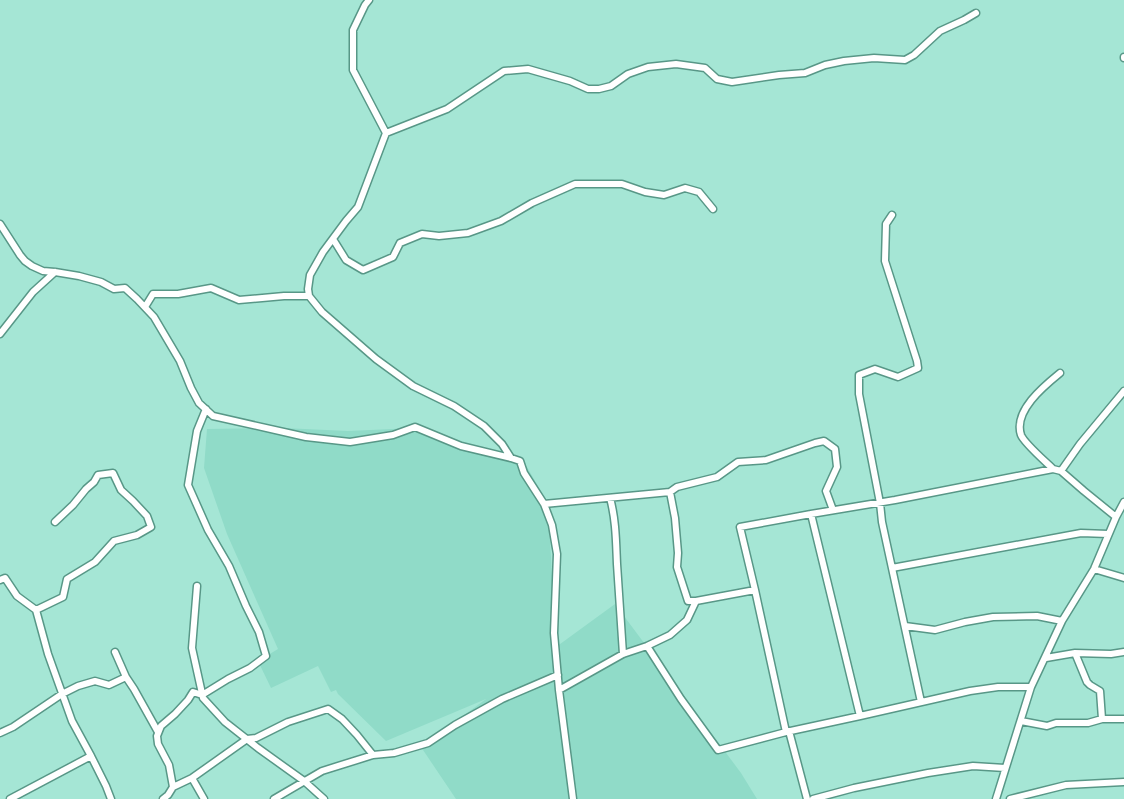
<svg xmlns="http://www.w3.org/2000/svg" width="1124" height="799" viewBox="0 0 1124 799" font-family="'Asap Condensed',sans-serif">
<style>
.built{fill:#90dbc8}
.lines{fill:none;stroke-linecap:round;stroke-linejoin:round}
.minor-casing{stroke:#589787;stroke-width:9}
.minor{stroke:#fff;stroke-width:6}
</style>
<rect width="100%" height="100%" fill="#a5e6d5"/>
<path class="built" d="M 283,428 L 348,431 L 414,428 L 454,446 L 516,457 L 527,467 L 546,500 L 550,540 L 556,647 L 615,604 L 741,773 L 757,799 L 456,799 L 421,747 L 486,699 L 386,741 L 338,694 L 336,690 L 331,692 L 318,666 L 271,688 L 258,661 L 278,649 L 227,534 L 204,468 L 207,429 Z"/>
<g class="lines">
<defs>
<path id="minor" d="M 369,0 L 365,5 L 353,30 L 353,70 L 386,133 L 358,207 L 346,221 L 323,252 L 310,275 L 308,289 L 309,296 L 322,312 L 376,359 L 413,386 L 454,406 L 484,426 L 502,444 L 511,458 L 520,461 L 524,473 L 544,504 L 552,525 L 557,554 L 554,633 L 559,690 L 573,799
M 1124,58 L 1124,57
M 386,133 L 447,109 L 504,71 L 528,69 L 570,81 L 588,89 L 599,89 L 611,86 L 628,74 L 648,67 L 676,64 L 705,68 L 717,79 L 732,82 L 779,75 L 805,73 L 825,65 L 844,61 L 874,58 L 905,60 L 914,55 L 940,31 L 964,20 L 976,13
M 892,215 L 886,224 L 885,261 L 917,361 L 918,368 L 898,377 L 875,369 L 859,375 L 859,394 L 880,503 L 882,522 L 921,702
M 0,224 L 20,255 L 25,261 L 32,266 L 43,271 L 55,272 L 79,276 L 101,282 L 114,289 L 125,288 L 137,299 L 154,317 L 180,361 L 191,388 L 199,403 L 213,416 L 306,437 L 350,442 L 393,435 L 415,427 L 461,446 L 511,458
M 333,239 L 346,260 L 363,270 L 393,257 L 400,243 L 422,234 L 439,236 L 468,233 L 501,221 L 532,203 L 575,184 L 622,184 L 645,192 L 664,195 L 685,188 L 699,192 L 713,209
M 145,307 L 153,294 L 178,294 L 211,288 L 239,300 L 284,296 L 309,296
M 0,334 L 33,292 L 55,272
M 1053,469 C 1046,462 1024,443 1021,435 C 1013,411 1044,386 1060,373
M 1061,471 L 1080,444 L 1124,391
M 670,492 L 675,518 L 678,553 L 677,567 L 688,601 L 696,601
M 610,498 C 616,520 616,542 617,564 C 619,594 621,624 623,654
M 544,504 L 670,492 L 677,487 L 717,477 L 738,462 L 766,460 L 815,443 L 824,441 L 835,449 L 837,467 L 826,491 L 833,510
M 811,514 L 860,716
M 55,522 L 73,505 L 86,489 L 94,482 L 98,475 L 113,473 L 121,490 L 133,501 L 147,516 L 151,527 L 137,535 L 114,541 L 95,562 L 67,579 L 63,597 L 36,610 L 48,654 L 72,721 L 91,756
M 892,568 L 1081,533 L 1108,534
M 1094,569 L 1124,578
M 0,580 L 5,578 L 17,596 L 36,610
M 197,586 L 192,648 L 203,698 L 225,722 L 258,748 L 304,781 L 324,799
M 755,590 L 740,527 L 811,514 L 895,500 L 1053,469 L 1061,471 L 1084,491 L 1116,517
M 905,626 L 935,630 L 965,622 L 993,617 L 1037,616 L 1062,621
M 647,646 L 681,699 L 718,750 L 786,732 L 860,716 L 970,691 L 998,687 L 1031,687
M 115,652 L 126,677 L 134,689 L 158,732
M 1075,653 L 1087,682 L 1090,685 L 1100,691 L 1102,719
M 1046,658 L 1075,653 L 1111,654 L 1124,652
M 559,690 L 623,654 L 647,646 L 670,635 L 687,620 L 696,601 L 755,590 L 786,732
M 1021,721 L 1047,726 L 1056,723 L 1088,723 L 1102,719 L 1124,719
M 789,731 L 807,799
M 0,733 L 13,727 L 62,694 L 78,686 L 95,681 L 109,685 L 126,677
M 192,778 L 204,799
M 173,787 L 169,765 L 158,744 L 157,736 L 161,726 L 175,714 L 188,700 L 193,692 L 202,695 L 228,679 L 250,668 L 266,656 L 259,632 L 246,606 L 229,566 L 208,530 L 188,485 L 197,431 L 206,409
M 10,799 L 91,756 L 106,786 L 111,799
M 163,799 L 168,795 L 173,787 L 192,778 L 247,739 L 256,738 L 288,722 L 328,709 L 342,719 L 357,735 L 373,755
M 274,799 L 322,771 L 373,755 L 394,753 L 428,743 L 455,725 L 502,699 L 558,675
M 813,799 L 854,788 L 928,773 L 973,766 L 1005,768
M 996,799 L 1031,687 L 1062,621 L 1094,569 L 1116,517 L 1124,502
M 1010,799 L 1066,785 L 1124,782"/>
</defs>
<use href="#minor" class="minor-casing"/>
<use href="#minor" class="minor"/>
</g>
</svg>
